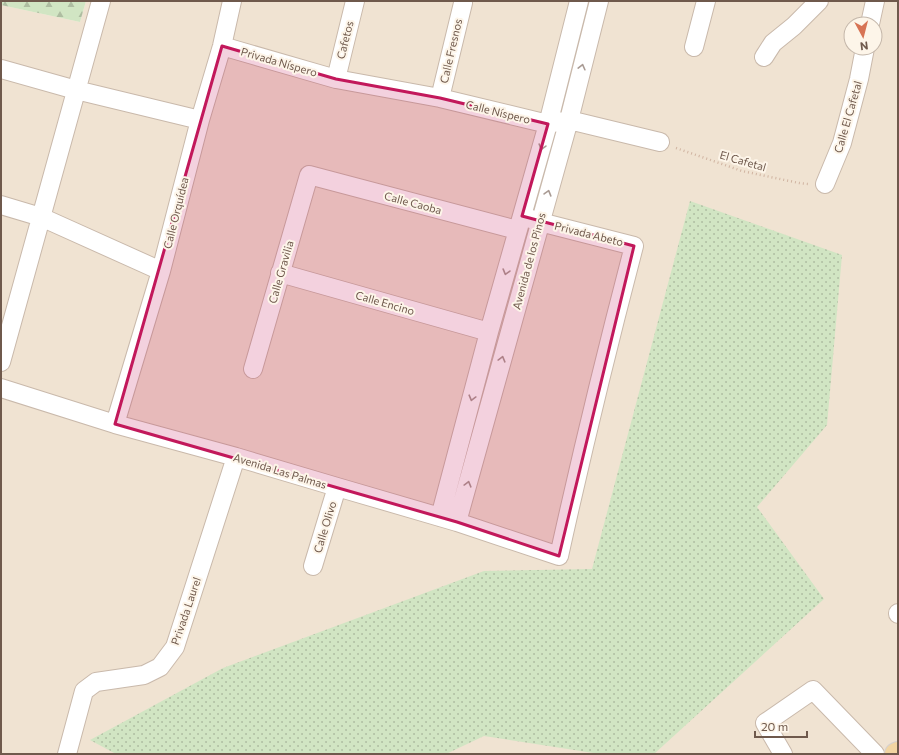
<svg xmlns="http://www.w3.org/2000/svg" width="899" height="755" viewBox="0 0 899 755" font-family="Commissioner,sans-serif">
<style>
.residential{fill:#f0e3d2;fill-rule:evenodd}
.grass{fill:url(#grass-dots)}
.forest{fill:url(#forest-firs)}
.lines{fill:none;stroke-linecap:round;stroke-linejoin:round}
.minor-casing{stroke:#c9b9ab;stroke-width:20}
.major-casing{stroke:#d7d1cd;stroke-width:24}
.path{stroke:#d0b4a1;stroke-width:2.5;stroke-dasharray:1 3;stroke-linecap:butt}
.minor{stroke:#fff;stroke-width:18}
.major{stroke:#f2d5a2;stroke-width:22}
.oneway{stroke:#a99b94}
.marked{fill:#c2185b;fill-opacity:0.2;stroke:#c2185b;stroke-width:3;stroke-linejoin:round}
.labels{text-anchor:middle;stroke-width:4;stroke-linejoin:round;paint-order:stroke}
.street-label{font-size:11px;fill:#6f594c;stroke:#fdf5e9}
</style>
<defs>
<pattern id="grass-dots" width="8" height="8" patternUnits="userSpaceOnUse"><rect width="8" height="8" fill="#d1e5c3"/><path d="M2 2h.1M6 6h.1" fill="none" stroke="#aebda1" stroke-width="1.8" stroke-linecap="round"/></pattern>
<pattern id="forest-firs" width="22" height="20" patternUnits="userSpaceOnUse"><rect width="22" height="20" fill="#d1e5c3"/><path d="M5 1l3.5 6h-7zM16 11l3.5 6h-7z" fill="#aebda1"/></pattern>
</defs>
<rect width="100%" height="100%" fill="#f9f1e3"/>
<path class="residential" d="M 86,1 L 898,1 L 898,754 L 1,754 L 1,5 L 80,22 ZM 851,24 L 875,24 L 875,48 L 851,48 Z"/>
<path class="grass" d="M 690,201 L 842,255 L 827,425 L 757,507 L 824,599 L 654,754 L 600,754 L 484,736 L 446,754 L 116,754 L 90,740 L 223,668 L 484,571 L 592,569 Z"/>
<path class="forest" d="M 1,1 L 86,1 L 80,22 L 1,5 Z"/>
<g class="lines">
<defs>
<path id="minor" d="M 870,24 L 875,1
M 222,46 L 336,79 L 440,98 L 548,124 L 569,120 L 660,142
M 694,47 L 706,1
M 764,57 L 773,43 L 794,26 L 819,1
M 1,69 L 76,90 L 200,120
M 336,79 L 355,1
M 440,98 L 463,3
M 825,184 L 842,143 L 859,79 L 865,48
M 1,205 L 41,217 L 161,271
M 280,273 L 489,332
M 1,362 L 101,1
M 253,369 L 309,175 L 517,230
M 1,388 L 115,424 L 236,457 L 337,487 L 457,522 L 559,556 C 582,452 607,349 634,246 L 540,222 L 522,216
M 115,424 L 161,271 L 200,120 L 222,46 L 232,1
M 440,517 L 489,332 L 548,124 L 579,1
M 457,522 L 569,120 L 599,1
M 313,566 L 337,487
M 898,613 L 898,614
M 67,754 L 84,691 L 96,682 L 144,675 L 160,667 L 175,647 L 236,457
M 783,754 L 765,723 L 813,690 L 875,754"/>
<path id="major" d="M 896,754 L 898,753"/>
</defs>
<use href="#minor" class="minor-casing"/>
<use href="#major" class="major-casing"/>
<path class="path" d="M 676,148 L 742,171 L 799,183 L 808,184"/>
<use href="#minor" class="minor"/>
<use href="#major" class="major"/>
</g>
<defs><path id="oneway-chevron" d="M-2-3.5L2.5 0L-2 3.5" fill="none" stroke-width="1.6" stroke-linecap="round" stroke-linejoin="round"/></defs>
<g class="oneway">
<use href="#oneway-chevron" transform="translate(582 67) rotate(-76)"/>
<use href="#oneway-chevron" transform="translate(542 147) rotate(106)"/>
<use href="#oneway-chevron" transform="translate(548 193) rotate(-74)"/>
<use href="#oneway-chevron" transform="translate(506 272) rotate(106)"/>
<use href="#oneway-chevron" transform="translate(502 359) rotate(-75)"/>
<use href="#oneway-chevron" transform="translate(472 398) rotate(105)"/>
<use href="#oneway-chevron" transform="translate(468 484) rotate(-75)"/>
</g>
<path class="marked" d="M 222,46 L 336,79 L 440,98 L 548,124 L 522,216 L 634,246 L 559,556 L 457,522 L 115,424 Z"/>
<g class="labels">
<g class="street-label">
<text transform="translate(345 40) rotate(-76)" y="4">Cafetos</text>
<text transform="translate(451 51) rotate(-77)" y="4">Calle Fresnos</text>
<text transform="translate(279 62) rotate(16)" y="4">Privada Níspero</text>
<text transform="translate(498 112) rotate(14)" y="4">Calle Níspero</text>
<text transform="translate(848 117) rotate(-74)" y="4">Calle El Cafetal</text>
<text transform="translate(743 161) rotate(16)" y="4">El Cafetal</text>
<text transform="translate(413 203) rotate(15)" y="4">Calle Caoba</text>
<text transform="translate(176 213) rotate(-76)" y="4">Calle Orquídea</text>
<text transform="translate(589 234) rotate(14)" y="4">Privada Abeto</text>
<text transform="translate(529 261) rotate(-75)" y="4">Avenida de los Pinos</text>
<text transform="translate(281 272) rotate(-74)" y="4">Calle Gravilia</text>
<text transform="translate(385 303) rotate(16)" y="4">Calle Encino</text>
<text transform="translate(280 471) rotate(17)" y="4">Avenida Las Palmas</text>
<text transform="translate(325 527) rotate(-73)" y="4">Calle Olivo</text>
<text transform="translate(186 611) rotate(-71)" y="4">Privada Laurel</text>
</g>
</g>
<rect width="899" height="755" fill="none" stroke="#6f594c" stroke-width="4"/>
<g transform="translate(863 36) rotate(173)"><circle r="19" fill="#fdf5e9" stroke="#c4b7aa"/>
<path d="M0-3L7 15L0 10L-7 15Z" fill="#d77354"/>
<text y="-6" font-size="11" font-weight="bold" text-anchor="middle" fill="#6f594c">N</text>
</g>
<path d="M755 731v6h52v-6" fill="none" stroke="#6f594c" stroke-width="2"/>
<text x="761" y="731" font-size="12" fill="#6f594c" stroke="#fdf5e9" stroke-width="3" paint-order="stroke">20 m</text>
</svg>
